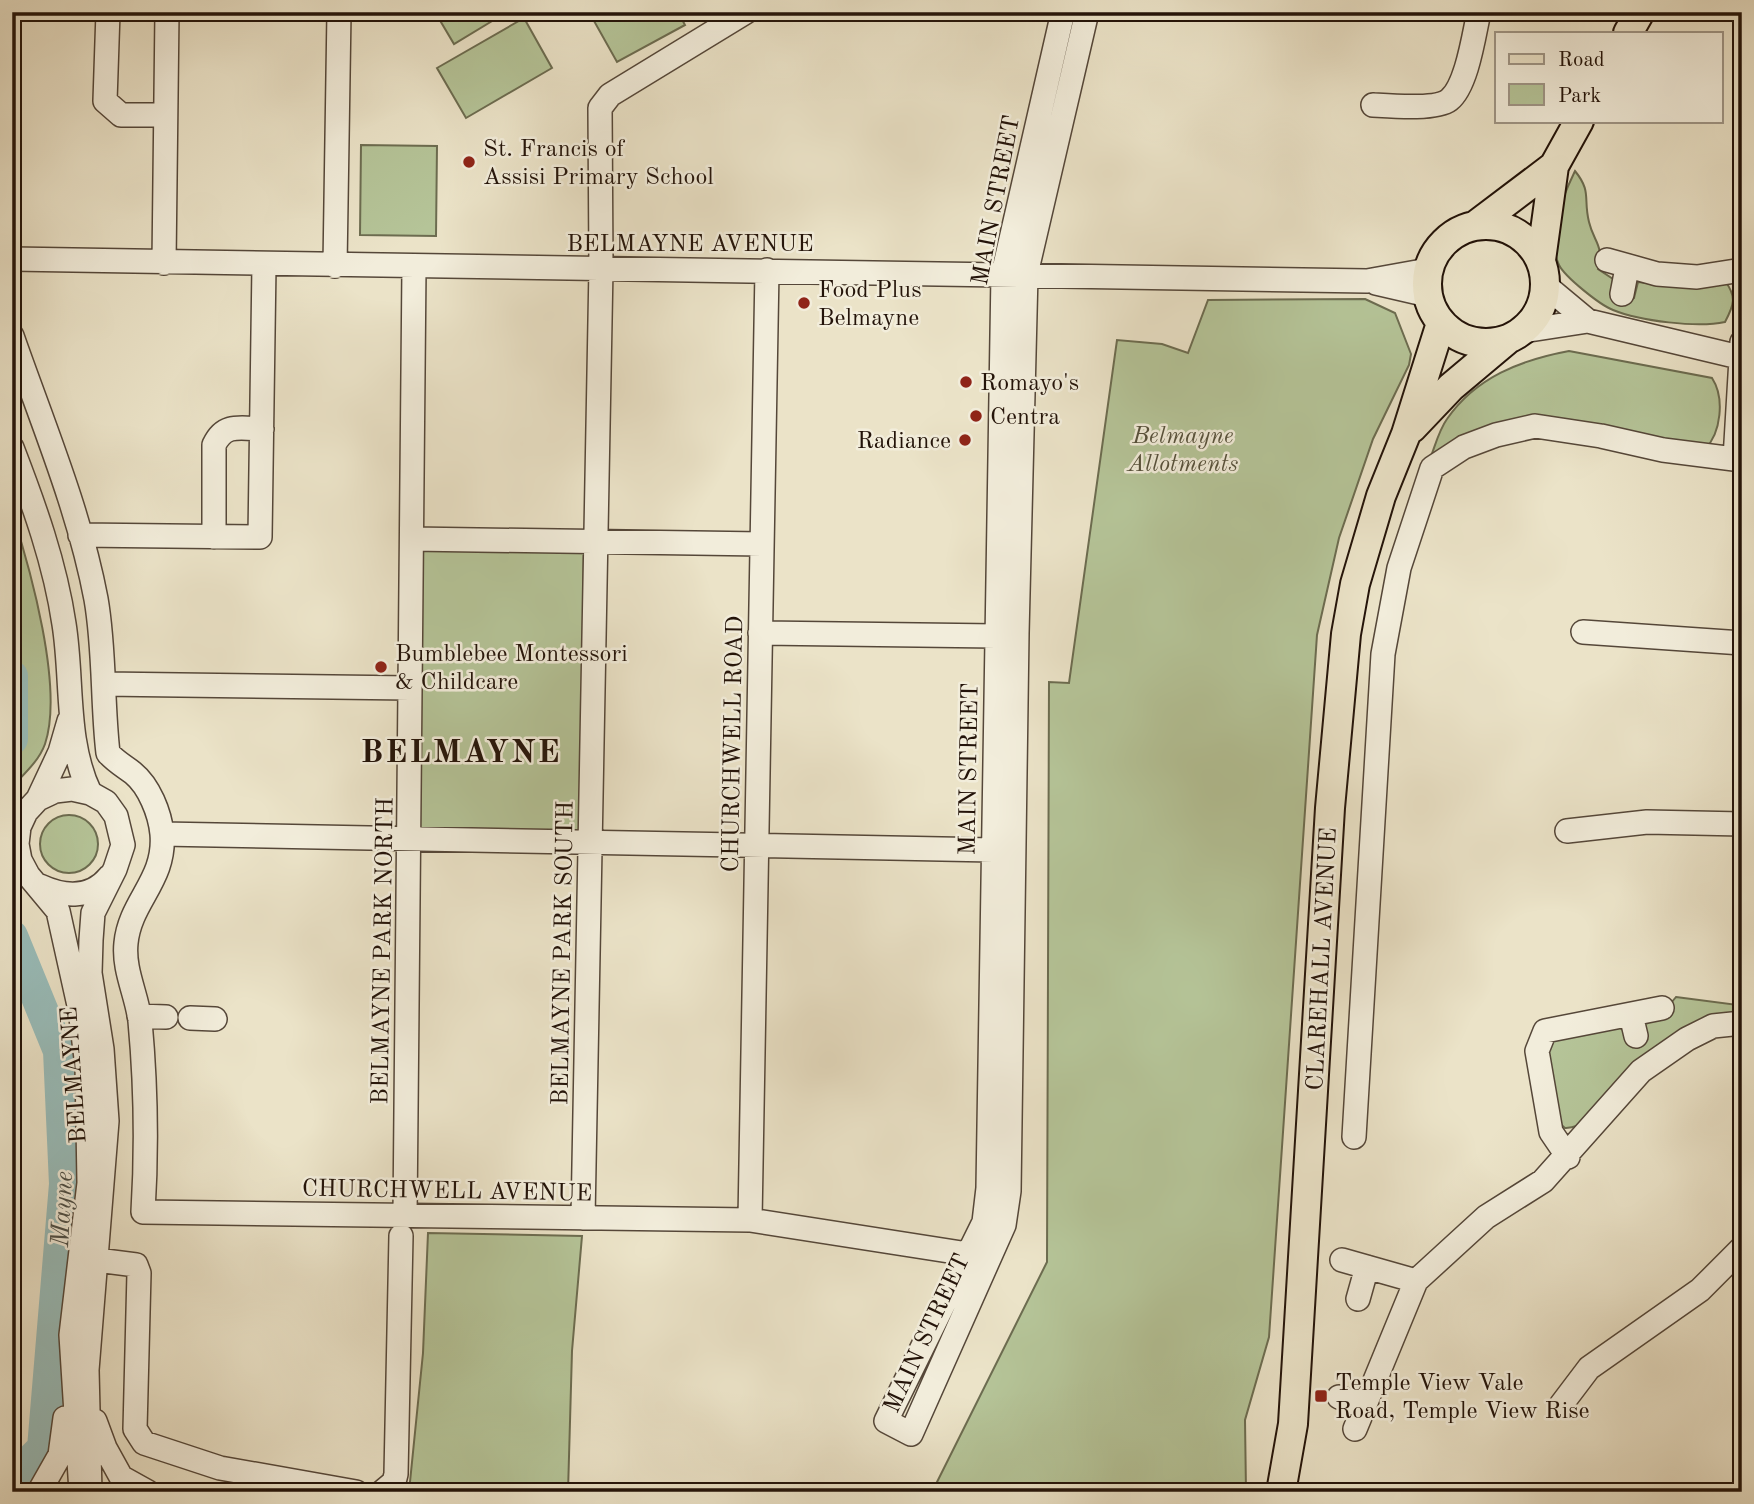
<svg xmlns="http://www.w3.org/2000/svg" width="1754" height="1504" viewBox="0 0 1754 1504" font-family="'Old Standard TT',serif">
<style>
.green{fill:#b5c498;stroke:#6c6c50;stroke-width:2}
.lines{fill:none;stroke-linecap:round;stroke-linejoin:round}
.river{stroke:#99bdba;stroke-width:32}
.minor-casing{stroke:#554739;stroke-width:26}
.major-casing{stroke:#231309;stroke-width:32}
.minor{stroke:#f2eddb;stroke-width:23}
.major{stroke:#ebe3c8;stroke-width:28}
.poi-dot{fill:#8f2418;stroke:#f2eddb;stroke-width:2.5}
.labels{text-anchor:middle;stroke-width:5;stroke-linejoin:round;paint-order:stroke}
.poi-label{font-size:24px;fill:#231309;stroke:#f2eddb;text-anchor:start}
.street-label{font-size:24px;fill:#231309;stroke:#f2eddb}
.park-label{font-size:24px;font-style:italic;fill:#56513b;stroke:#f2eddb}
.water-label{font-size:26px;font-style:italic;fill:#4c4e47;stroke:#f2eddb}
.district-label{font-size:32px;font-weight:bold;letter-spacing:2px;fill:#231309;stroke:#f2eddb}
</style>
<rect width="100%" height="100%" fill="#ebe3c8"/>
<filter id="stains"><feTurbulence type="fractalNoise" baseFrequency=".00286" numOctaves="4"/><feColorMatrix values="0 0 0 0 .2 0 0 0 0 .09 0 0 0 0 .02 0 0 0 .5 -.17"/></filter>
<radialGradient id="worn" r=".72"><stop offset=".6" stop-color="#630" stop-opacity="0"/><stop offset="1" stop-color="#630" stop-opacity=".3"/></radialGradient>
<path class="green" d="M 435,12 L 507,12 L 454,44 Z
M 589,12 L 678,12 L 685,25 L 617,62 Z
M 524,18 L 552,68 L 466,118 L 437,68 Z
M 361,145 L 437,146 L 436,236 L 360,235 Z
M 1575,171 C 1592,192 1583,198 1589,222 C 1594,243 1604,244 1598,269 L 1613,279 L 1611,295 L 1634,298 L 1638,282 L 1684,287 L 1725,281 C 1737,297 1734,305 1725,322 C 1697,328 1640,321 1613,310 C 1600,305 1565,277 1559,265 C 1545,236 1563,196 1575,171 Z
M 1365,299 L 1395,313 L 1411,354 L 1409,365 L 1373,439 L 1339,538 L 1317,635 L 1269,1337 L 1245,1420 L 1246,1492 L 932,1492 L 1047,1262 L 1049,682 L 1069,683 L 1117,340 L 1162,344 L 1188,353 L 1208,300 Z
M 1569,351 L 1712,378 C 1725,398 1721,433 1705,449 L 1530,418 L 1458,437 L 1430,459 C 1435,446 1439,430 1447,419 C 1476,377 1521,360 1569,351 Z
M 12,512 C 30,568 64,688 45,744 C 39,761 24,774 12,787 Z
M 584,544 L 580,830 L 419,831 L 422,547 Z
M40 844a29 29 0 1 1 58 0a29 29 0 1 1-58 0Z
M 1676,997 L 1738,1005 L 1736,1012 C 1688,1029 1655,1041 1619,1079 C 1603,1096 1590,1129 1565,1128 L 1558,1122 L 1548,1049 L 1553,1038 L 1616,1024 L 1625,1032 C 1648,1026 1661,1016 1676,997 Z
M 428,1233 L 582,1236 L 572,1351 L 568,1492 L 409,1492 L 423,1353 Z"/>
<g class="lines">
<path class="river" d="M 12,676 L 12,739
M 12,936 L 59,1051 L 65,1184 L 43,1448 L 12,1479"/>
<defs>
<path id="minor" d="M 108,12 L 105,101 L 121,115 L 165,115
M 1063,12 L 1003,274 L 988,1188 L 984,1222 L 886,1421 L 911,1434 L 1004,1225 L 1009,1191 L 1017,633 L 1026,274 L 1087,12
M 1373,105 C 1390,106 1436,110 1449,100 C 1467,86 1474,34 1479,12
M 12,259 L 1367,281 L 1428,270
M 1607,260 L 1657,274 L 1697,277 L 1742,270
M 164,263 L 167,12
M 335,266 L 339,12
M 1376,283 L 1428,295
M 1546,286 L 1588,321
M 1622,294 L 1627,268
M 1523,331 L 1588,321 L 1739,357
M 12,336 C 42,422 79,509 96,599 C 105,650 102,702 108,753 C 116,762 124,766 133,773 C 149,786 160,813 162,834 C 166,880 130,901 126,943 C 123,970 137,995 140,1021 C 146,1086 147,1148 143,1212 L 750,1220 L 968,1254
M 12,448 C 34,505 55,563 64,624 C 73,680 65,741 90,793
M 1735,459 L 1742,342
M 80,535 L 260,537 L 264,265
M 214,537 L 214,445 C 224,423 240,428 262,429
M 412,539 L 762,544
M 1583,632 L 1742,643
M 760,633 L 996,636
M 104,684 L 410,688
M 38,799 L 60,752 L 69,721
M 1567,831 L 1647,822 L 1742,824
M 162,834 L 993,850
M 40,886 C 64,897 91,899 109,877
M 1631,1015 L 1636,1036
M 139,1016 L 166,1017
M 190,1018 L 215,1019
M 1354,1137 L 1383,654 L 1399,568 L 1432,468 L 1464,447 L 1496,435 L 1535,426 L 1601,436 L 1663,450 L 1742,460
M 1568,1157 L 1551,1132 L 1537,1051 L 1545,1031 L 1662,1008
M 405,1216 L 414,267
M 583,1218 L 601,268 L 600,108 L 610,95 L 746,12
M 750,1220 L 767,270
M 97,1260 L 136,1265 L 139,1273 L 135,1429 L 144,1443 L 220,1468 L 356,1492
M 1342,1260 L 1416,1281
M 1358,1299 L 1367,1267
M 1339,1397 L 1364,1407
M 1561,1405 L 1589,1368 L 1700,1290 L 1742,1248
M 95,1421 L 105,1448 L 121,1477 L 148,1492
M 1355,1429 L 1416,1281 L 1486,1217 L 1543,1181 L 1641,1071 L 1687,1039 L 1713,1026 L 1742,1023
M 39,1492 L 60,1455 L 65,1418
M 81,1492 L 71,1335 L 89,1183 L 87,1066 L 80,1010 L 58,911 L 28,875 L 20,860 L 17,844 L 19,827 L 26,812 L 38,799 L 55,791 L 72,789 L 90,793 L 106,802 L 116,816 L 123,845 L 115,869 L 93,913 L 91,940 L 90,973 L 102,1049 L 107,1121 L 87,1370 L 90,1492
M 382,1492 L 394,1482 L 396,1474 L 401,1236"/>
<path id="major" d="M 1628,33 L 1640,12
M1427 284a59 59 0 1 1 118 0a59 59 0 1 1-118 0Z
M 1476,225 L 1554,166
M 1541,260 L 1554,166 L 1579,121
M 1412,428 L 1451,387 L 1507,340
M 1281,1492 L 1293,1424 L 1330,808 L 1346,634 L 1355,584 L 1381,496 L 1406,434 L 1441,323"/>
</defs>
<use href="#minor" class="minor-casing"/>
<use href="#major" class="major-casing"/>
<use href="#minor" class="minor"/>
<use href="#major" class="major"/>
</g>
<g class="poi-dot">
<circle cx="469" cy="162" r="7"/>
<circle cx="804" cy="303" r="7"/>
<circle cx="966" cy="382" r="7"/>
<circle cx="976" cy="416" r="7"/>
<circle cx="965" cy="440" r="7"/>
<circle cx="381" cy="667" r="7"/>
<rect x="1314" y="1389" width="14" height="14" rx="3.5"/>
</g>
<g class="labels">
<g class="poi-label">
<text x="483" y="156">St. Francis of<tspan x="483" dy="28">Assisi Primary School</tspan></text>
<text x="818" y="297">Food Plus<tspan x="818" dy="28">Belmayne</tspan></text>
<text x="980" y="390">Romayo's</text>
<text x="990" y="424">Centra</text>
<text x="951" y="448" text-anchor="end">Radiance</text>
<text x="395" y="661">Bumblebee Montessori<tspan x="395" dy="28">&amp; Childcare</tspan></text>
<text x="1335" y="1390">Temple View Vale<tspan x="1335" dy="28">Road, Temple View Rise</tspan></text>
</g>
<g class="street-label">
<text transform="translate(995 200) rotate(-79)" y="8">MAIN STREET</text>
<text x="690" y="251">BELMAYNE AVENUE</text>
<text transform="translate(732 744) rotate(-89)" y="8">CHURCHWELL ROAD</text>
<text transform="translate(968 769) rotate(-89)" y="8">MAIN STREET</text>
<text transform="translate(382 951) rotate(-89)" y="8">BELMAYNE PARK NORTH</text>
<text transform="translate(562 953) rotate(-89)" y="8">BELMAYNE PARK SOUTH</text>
<text transform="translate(1321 959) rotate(-87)" y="8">CLAREHALL AVENUE</text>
<text transform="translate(73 1075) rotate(-94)" y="8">BELMAYNE</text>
<text transform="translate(447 1190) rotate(1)" y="8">CHURCHWELL AVENUE</text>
<text transform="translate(926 1333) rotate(-65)" y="8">MAIN STREET</text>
</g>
<g class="park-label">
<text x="1183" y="443">Belmayne<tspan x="1183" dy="28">Allotments</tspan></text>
</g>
<g class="water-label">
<text transform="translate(61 1209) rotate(-87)" y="9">Mayne</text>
</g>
<g class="district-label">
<text x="461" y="762">BELMAYNE</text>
</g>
</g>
<rect width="1754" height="1504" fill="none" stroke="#ebe3c8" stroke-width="42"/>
<rect x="14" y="14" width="1726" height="1476" fill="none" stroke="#231309" stroke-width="3.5"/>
<rect x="21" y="21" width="1712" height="1462" fill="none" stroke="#231309" stroke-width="2"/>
<rect x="1495" y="32" width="228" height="91" fill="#f2eddb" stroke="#9f9687" stroke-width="2"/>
<rect x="1509" y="54" width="35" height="10" fill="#ebe3c8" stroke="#9f9687" stroke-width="2"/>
<text x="1558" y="66" font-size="21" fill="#231309">Road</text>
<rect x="1509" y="84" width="35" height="21" fill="#b5c498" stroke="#9f9687" stroke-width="2"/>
<text x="1558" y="102" font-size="21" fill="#231309">Park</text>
<rect width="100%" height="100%" filter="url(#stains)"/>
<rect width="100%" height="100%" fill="url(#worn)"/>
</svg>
